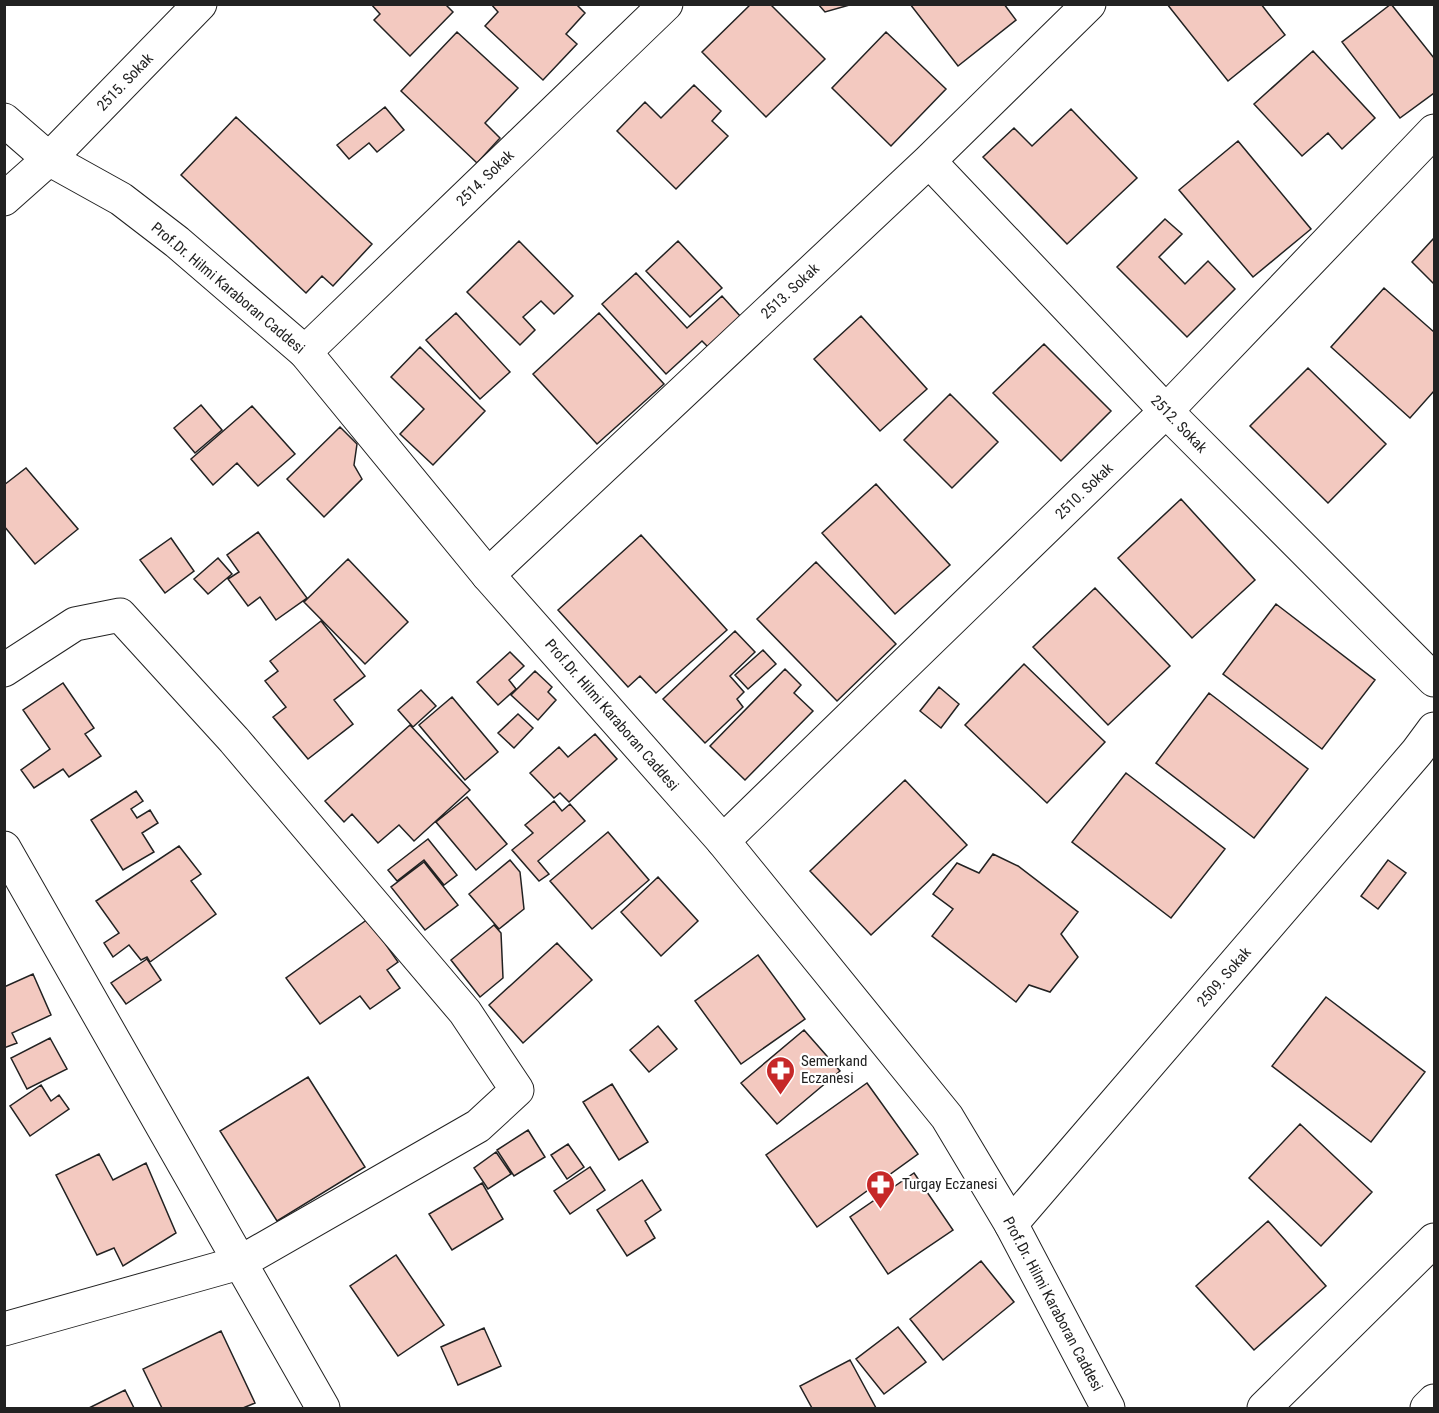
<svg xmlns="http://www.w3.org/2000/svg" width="1439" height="1413" viewBox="0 0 1439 1413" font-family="'Roboto Condensed',sans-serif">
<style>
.building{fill:#f3c9c0;stroke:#222;stroke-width:1.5}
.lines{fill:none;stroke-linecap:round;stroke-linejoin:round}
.minor-casing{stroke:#222;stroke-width:35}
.tertiary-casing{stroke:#222;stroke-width:35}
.minor{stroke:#fff;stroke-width:33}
.tertiary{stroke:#fff;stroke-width:33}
.labels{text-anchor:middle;stroke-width:4.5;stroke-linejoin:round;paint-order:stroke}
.street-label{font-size:15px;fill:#222;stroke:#fff}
.poi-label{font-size:15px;fill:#222;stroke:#fff;text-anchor:start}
</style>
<rect width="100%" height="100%" fill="#fff"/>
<path class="building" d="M 371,4 L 445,4 L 453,12 L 410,56 L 374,20 L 380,14 Z
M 491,4 L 576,4 L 585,13 L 566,34 L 577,44 L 543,80 L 485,26 L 498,12 Z
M 751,4 L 770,4 L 825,59 L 766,117 L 702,52 Z
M 818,4 L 853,4 L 825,12 Z
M 910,4 L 1004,4 L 1016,20 L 958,66 Z
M 1167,4 L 1261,4 L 1285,35 L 1228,81 Z
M 1391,4 L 1434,58 L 1434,93 L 1400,118 L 1342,42 Z
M 457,32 L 518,88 L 485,123 L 500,138 L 477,163 L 401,91 Z
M 886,32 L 946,89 L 891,146 L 832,88 Z
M 1313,51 L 1375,118 L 1342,149 L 1328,133 L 1302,156 L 1254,104 Z
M 694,85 L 721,111 L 712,121 L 728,136 L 676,189 L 617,131 L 645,102 L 661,118 Z
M 385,107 L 404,130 L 377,152 L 369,143 L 349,159 L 337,145 Z
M 1071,109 L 1137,178 L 1067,244 L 983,157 L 1014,128 L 1032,146 Z
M 236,117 L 372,244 L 333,286 L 322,276 L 306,293 L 181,175 Z
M 1238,141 L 1311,229 L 1253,277 L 1179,190 Z
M 1165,219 L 1182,234 L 1159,257 L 1185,284 L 1208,261 L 1235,289 L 1187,337 L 1117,267 Z
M 1434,238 L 1434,284 L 1412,262 Z
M 519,241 L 573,296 L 554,314 L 541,301 L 523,317 L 535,330 L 520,345 L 467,292 Z
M 678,241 L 722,288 L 690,317 L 646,271 Z
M 636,273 L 687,328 L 722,296 L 741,317 L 708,347 L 702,341 L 666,374 L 602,304 Z
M 1384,288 L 1434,332 L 1434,391 L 1410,418 L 1331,347 Z
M 456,313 L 510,372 L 480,399 L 426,340 Z
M 599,313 L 664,384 L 597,444 L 533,374 Z
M 861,316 L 927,389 L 880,431 L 814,359 Z
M 1044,344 L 1111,411 L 1061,461 L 993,393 Z
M 420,347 L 485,411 L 433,465 L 400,434 L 424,409 L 391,377 Z
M 1308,368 L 1386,444 L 1328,503 L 1250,426 Z
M 950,394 L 998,442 L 952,488 L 904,440 Z
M 201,405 L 222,430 L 195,453 L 174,428 Z
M 252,406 L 295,454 L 258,486 L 237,463 L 213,485 L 191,459 Z
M 340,427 L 357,444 L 354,465 L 362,479 L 324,517 L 287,479 Z
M 26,468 L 78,529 L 35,564 L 4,526 L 4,485 Z
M 876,484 L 950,565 L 895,614 L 822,533 Z
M 1181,499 L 1255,580 L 1192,638 L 1118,558 Z
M 258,532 L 307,598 L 276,620 L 260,597 L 248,606 L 228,579 L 239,572 L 227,555 Z
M 641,535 L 727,630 L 656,693 L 640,676 L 628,687 L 558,610 Z
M 171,538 L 194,571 L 165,593 L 140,560 Z
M 218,558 L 232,574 L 208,594 L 194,579 Z
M 348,559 L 408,622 L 365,664 L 304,602 Z
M 816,562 L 896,644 L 837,701 L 757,619 Z
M 1095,588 L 1170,666 L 1108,725 L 1033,647 Z
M 1276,604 L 1375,680 L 1322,749 L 1223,674 Z
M 321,621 L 365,676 L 334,700 L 353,724 L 308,759 L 273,717 L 286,707 L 265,681 L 278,671 L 270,661 Z
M 735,631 L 755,652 L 730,676 L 744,692 L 737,699 L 743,707 L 705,743 L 663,699 Z
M 763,650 L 776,664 L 748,689 L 735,675 Z
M 510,652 L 524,666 L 509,680 L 516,689 L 498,705 L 477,682 Z
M 1024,664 L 1105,742 L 1047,803 L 965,725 Z
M 785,669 L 801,685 L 794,693 L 813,711 L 745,780 L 710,746 Z
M 535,671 L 552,687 L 548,692 L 556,700 L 538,720 L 511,695 Z
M 63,683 L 94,728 L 85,734 L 101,756 L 69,777 L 63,769 L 34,788 L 21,770 L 50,749 L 23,710 Z
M 939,687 L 959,704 L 941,728 L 920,711 Z
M 421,690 L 436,706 L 413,727 L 398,710 Z
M 1209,693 L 1308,769 L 1254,838 L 1156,763 Z
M 452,697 L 498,752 L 465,780 L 419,725 Z
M 518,714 L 533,728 L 514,748 L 498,733 Z
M 410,725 L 470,790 L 414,841 L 399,825 L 378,843 L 352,814 L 344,822 L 325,801 Z
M 595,734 L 617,759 L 569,802 L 560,793 L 554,798 L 530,773 L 559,747 L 568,757 Z
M 1126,773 L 1225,849 L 1171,918 L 1072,842 Z
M 905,780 L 967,845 L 871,935 L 810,871 Z
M 136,791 L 143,801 L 131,809 L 137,818 L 150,810 L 158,823 L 142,833 L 154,852 L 123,870 L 91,820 Z
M 467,797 L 507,844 L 476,870 L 436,822 Z
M 554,801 L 562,811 L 570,804 L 585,821 L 538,861 L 549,874 L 539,881 L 512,850 L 533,833 L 525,825 Z
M 608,832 L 649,880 L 592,929 L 550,881 Z
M 428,839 L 457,875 L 444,885 L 424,860 L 397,881 L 388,870 Z
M 179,846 L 201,874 L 191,881 L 216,914 L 150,962 L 147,957 L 141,960 L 129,945 L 113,957 L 104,943 L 119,933 L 96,901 Z
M 993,854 L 1018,866 L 1078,912 L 1061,934 L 1078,957 L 1050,992 L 1029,985 L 1016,1002 L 932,936 L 953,909 L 933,894 L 957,863 L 979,873 Z
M 510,860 L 520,872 L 524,909 L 499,929 L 469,894 Z
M 1388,860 L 1406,873 L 1378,909 L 1361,896 Z
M 424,862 L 458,905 L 425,930 L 391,887 Z
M 658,877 L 698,921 L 661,956 L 621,912 Z
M 368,919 L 398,962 L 387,970 L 400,988 L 370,1009 L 360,996 L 320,1024 L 286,978 Z
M 494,925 L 501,933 L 503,978 L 480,997 L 451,960 Z
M 557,943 L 592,980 L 523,1043 L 489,1005 Z
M 758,955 L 805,1019 L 741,1064 L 695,1001 Z
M 147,959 L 161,980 L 126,1004 L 111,983 Z
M 33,974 L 51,1015 L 12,1033 L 17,1043 L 4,1048 L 4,987 Z
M 1326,997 L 1425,1072 L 1371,1142 L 1272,1066 Z
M 658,1026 L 677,1049 L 649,1072 L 630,1050 Z
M 804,1030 L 840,1071 L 777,1124 L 741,1083 Z
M 50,1038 L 67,1069 L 27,1089 L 11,1058 Z
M 308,1077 L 365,1167 L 277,1221 L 220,1131 Z
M 867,1083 L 918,1154 L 817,1227 L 766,1155 Z
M 612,1084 L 648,1142 L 619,1160 L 583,1102 Z
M 41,1085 L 51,1101 L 59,1095 L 69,1109 L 30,1136 L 10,1106 Z
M 1300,1124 L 1372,1192 L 1321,1246 L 1249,1178 Z
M 528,1130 L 545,1157 L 514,1176 L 497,1150 Z
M 568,1144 L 584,1167 L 567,1179 L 551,1155 Z
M 496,1152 L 511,1174 L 488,1189 L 474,1168 Z
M 99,1154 L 113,1180 L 146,1163 L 176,1233 L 123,1266 L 114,1248 L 97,1255 L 56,1175 Z
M 590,1167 L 605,1190 L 570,1214 L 554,1191 Z
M 914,1173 L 953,1230 L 888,1274 L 850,1217 Z
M 642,1180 L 661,1210 L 645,1221 L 655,1238 L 627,1256 L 597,1210 Z
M 482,1183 L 503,1219 L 452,1250 L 429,1214 Z
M 1268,1221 L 1326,1286 L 1254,1350 L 1196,1286 Z
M 396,1255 L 444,1325 L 398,1356 L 350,1286 Z
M 981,1261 L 1014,1302 L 943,1360 L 910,1319 Z
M 898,1327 L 926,1362 L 884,1394 L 856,1359 Z
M 484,1328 L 501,1366 L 458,1385 L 441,1347 Z
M 221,1331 L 255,1403 L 243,1408 L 162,1408 L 143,1369 Z
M 850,1360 L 876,1408 L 812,1408 L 800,1386 Z
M 125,1390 L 134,1408 L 89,1408 Z"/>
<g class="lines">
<defs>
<path id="minor" d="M 929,161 L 1166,411 L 1434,680
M 4,199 L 49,159 L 200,4
M 305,352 L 666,4
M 488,575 L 929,161 L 1089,4
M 4,670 L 75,624 L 120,615 L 234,740 L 465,1012 L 517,1090 L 478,1126 L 239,1263 L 4,1329
M 723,841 L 1166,411 L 1434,131
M 4,848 L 323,1408
M 1011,1224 L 1417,752 L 1434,729
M 1264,1408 L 1434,1240"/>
<path id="tertiary" d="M 4,120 L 49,159 L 121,199 L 177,242 L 305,352 L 488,575 L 723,841 L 947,1117 L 1011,1224 L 1108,1408
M 1427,1408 L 1434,1401"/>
</defs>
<use href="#minor" class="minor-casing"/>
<use href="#tertiary" class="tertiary-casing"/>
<use href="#minor" class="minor"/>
<use href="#tertiary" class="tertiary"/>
</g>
<defs>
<symbol id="pharmacy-pin" viewBox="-11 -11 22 30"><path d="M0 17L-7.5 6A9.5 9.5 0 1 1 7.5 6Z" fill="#c62828" stroke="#fff"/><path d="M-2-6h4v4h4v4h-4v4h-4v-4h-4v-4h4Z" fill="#fff"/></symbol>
</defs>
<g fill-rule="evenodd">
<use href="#pharmacy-pin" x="764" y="1054" width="33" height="45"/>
<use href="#pharmacy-pin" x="864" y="1168" width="33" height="45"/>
</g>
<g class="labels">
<g class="street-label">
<text transform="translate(125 82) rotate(-46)" y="5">2515. Sokak</text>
<text transform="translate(485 178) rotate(-44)" y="5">2514. Sokak</text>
<text transform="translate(228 288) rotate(40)" y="5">Prof.Dr. Hilmi Karaboran Caddesi</text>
<text transform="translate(790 291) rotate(-43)" y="5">2513. Sokak</text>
<text transform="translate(1179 424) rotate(46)" y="5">2512. Sokak</text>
<text transform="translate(1084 491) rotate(-44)" y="5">2510. Sokak</text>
<text transform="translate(612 715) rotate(49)" y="5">Prof.Dr. Hilmi Karaboran Caddesi</text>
<text transform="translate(1224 977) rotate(-49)" y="5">2509. Sokak</text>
<text transform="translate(1053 1304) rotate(62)" y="5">Prof.Dr. Hilmi Karaboran Caddesi</text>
</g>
<g class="poi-label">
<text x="801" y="1066">Semerkand<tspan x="801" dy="17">Eczanesi</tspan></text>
<text x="902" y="1189">Turgay Eczanesi</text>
</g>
</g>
<rect width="1439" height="1413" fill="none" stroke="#222222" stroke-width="12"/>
</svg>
